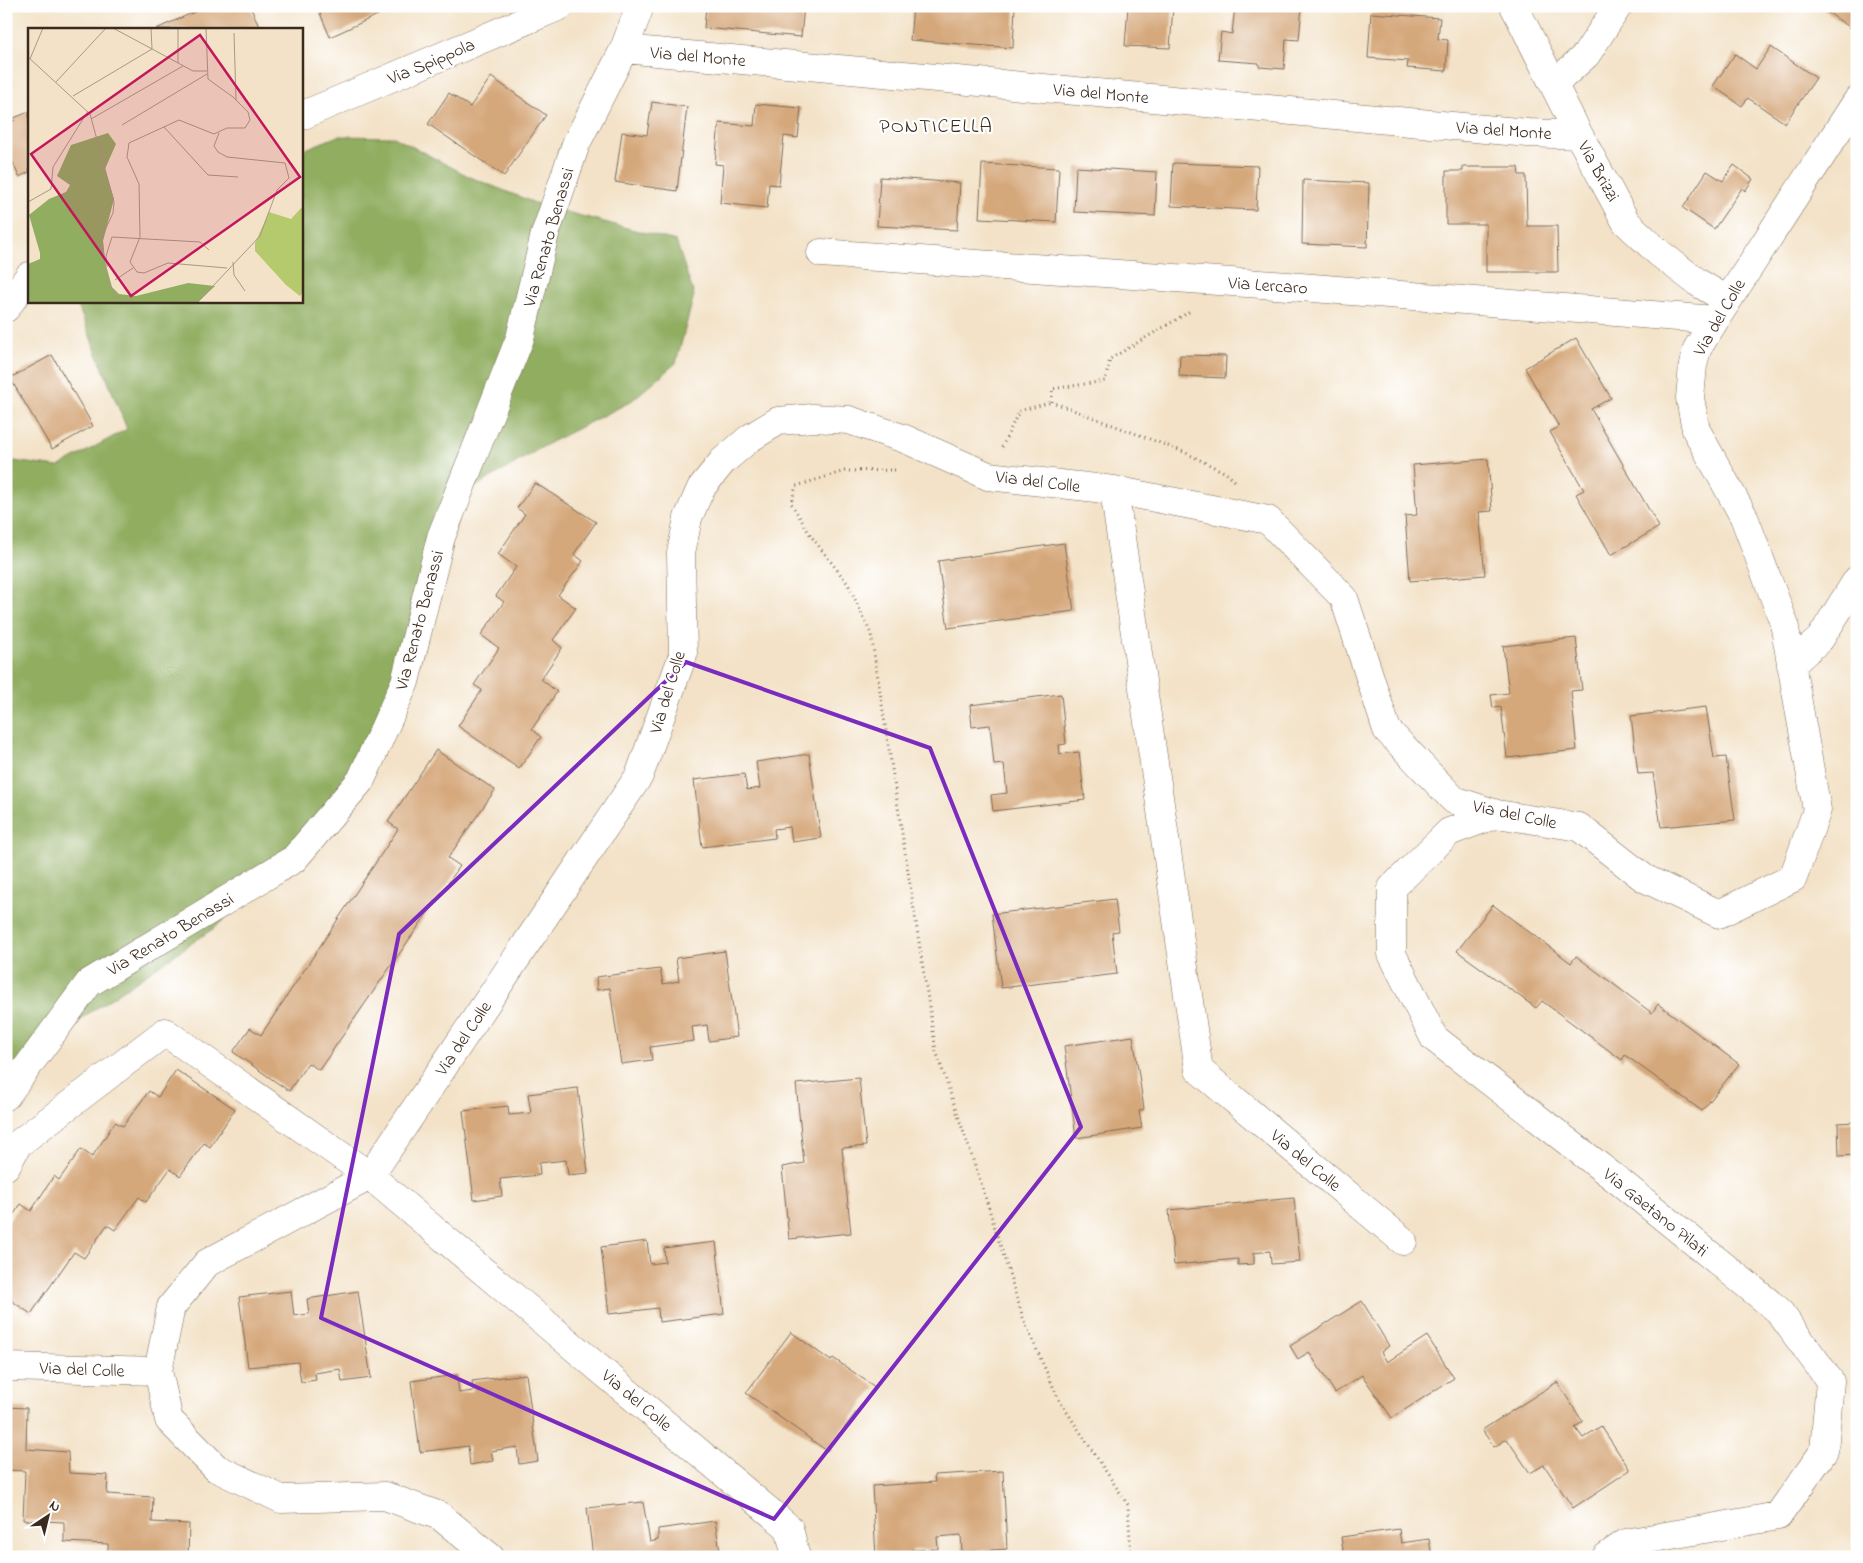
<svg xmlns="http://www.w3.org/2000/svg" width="1863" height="1563" viewBox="0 0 1863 1563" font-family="'Indie Flower',sans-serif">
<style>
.forest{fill:#90ad60;stroke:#666c3f}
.building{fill:#d5a87b}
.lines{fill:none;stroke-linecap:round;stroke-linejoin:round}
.minor-casing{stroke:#7b6a59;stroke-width:29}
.path{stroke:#7b6a59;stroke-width:3;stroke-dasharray:1 4;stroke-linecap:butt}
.minor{stroke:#fff;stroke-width:28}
.marked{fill:none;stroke:#7b2cbf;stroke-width:4;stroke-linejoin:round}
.labels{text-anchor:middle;stroke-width:4.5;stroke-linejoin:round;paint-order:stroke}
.street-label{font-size:18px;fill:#3b2a1e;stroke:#fff}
.quarter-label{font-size:20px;letter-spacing:1px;fill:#3b2a1e;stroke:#fff}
.inset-road{fill:none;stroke:#a99883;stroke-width:1}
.view{fill:#c2185b;fill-opacity:0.15;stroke:#c2185b;stroke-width:2.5}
.inset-edge{fill:none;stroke:#3b2a1e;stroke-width:2.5}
</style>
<rect width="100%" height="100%" fill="#fff"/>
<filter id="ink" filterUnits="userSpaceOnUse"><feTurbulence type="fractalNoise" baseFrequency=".02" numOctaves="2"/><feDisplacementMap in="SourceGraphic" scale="10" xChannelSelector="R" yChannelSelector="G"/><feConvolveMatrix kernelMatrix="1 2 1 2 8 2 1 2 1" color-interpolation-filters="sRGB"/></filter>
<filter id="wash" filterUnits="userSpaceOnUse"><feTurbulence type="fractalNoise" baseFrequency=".0096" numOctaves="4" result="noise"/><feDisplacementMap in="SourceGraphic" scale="20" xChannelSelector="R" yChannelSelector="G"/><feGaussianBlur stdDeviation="1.12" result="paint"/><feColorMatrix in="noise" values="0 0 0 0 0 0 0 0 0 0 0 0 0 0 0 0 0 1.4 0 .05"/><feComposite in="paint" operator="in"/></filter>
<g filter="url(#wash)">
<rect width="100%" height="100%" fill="#f3e2c7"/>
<path class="forest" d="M 338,136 L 394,137 L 470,177 L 540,205 L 676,241 L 694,295 L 676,363 L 630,402 L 551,442 L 465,493 L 413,683 L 285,866 L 214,928 L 82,1018 L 35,1081 L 6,1128 L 6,460 L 58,467 L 127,429 L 76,301 L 301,301 L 301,151 Z"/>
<g id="blocks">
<path class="building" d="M 208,6 L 250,6 L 260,29 L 156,29 Z
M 317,6 L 397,6 L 330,37 Z
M 706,6 L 804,6 L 801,37 L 704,28 Z
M 913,6 L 1015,6 L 1013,48 L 910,40 Z
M 1128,6 L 1173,6 L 1170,48 L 1125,46 Z
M 1235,6 L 1302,6 L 1299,40 L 1286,39 L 1284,69 L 1259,67 L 1259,63 L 1218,60 L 1221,32 L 1232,34 Z
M 1818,6 L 1857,6 L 1857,19 L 1851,28 Z
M 1371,13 L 1440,18 L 1438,39 L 1448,40 L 1446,71 L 1407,68 L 1408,61 L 1368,58 Z
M 1771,47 L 1816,78 L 1785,123 L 1748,98 L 1742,106 L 1713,86 L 1735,54 L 1756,69 Z
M 491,77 L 546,115 L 504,176 L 428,124 L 449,93 L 470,107 Z
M 652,102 L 687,107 L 677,191 L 615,182 L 622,132 L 647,135 Z
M 756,104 L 801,108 L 798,138 L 784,136 L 779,185 L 769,184 L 767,208 L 720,203 L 723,165 L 715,164 L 719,123 L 754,126 Z
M 29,112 L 29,172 L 19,177 L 6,146 L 6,124 L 15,120 L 14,118 Z
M 1173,163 L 1258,166 L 1256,210 L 1171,206 Z
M 982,164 L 1059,168 L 1056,222 L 979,218 Z
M 1734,165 L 1753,179 L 1745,191 L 1742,188 L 1714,229 L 1683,208 L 1707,171 L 1723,181 Z
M 1076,167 L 1157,172 L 1155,216 L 1074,212 Z
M 1463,167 L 1518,167 L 1519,175 L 1526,175 L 1527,226 L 1557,226 L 1558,272 L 1486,272 L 1486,224 L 1446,224 L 1446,171 L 1463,171 Z
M 880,177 L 960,183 L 957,230 L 877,226 Z
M 1303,180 L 1369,183 L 1367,247 L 1302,244 Z
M 1576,338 L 1611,398 L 1591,409 L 1659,527 L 1611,555 L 1576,494 L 1584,490 L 1550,432 L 1559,427 L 1525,368 Z
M 52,355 L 93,426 L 52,449 L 10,378 Z
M 1180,355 L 1226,356 L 1225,378 L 1179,376 Z
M 1488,459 L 1492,511 L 1479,512 L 1485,575 L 1410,581 L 1405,516 L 1417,515 L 1413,465 Z
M 535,483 L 596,522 L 574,554 L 583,561 L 558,595 L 576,608 L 553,640 L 562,648 L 541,679 L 557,692 L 532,729 L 541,737 L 519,769 L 458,726 L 482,690 L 474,685 L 499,648 L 481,635 L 504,602 L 496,596 L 516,567 L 498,554 L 525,514 L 517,508 Z
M 1064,543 L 1074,611 L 948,628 L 938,561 Z
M 1576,638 L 1582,690 L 1571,691 L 1577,750 L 1507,758 L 1501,707 L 1493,708 L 1491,695 L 1509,693 L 1503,646 Z
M 1061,694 L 1066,744 L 1059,745 L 1060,754 L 1079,752 L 1085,800 L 993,811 L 991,795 L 1007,793 L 1004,764 L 994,765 L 990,725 L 972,727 L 970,705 Z
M 1706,707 L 1714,758 L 1726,757 L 1735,820 L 1661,827 L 1653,773 L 1638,774 L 1631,716 Z
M 436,750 L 495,790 L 448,858 L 460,866 L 319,1070 L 308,1063 L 289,1091 L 233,1052 L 250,1028 L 261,1035 L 398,829 L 388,822 Z
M 809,754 L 821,838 L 792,842 L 790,827 L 774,829 L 775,838 L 702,847 L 694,780 L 744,774 L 747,790 L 760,788 L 756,762 Z
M 1115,899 L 1119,931 L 1112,932 L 1117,974 L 1001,988 L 992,914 Z
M 1493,905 L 1571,963 L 1576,956 L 1652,1013 L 1658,1004 L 1739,1064 L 1702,1111 L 1625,1055 L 1622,1060 L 1542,1001 L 1536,1008 L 1457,951 Z
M 725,951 L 737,1037 L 709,1041 L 707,1025 L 692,1027 L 694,1041 L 650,1047 L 652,1060 L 621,1064 L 610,988 L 597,990 L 596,977 L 660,969 L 663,984 L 679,981 L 676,958 Z
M 1133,1036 L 1144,1109 L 1139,1111 L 1142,1128 L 1076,1138 L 1064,1046 Z
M 176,1070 L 235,1109 L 210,1147 L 204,1143 L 180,1176 L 170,1169 L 146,1202 L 139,1197 L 115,1230 L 107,1225 L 84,1258 L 74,1252 L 31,1314 L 6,1297 L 6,1225 L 21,1204 L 31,1211 L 54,1176 L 59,1180 L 81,1149 L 92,1157 L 115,1122 L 123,1126 L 149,1091 L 158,1097 Z
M 859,1078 L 866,1146 L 842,1148 L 851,1233 L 789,1239 L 782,1167 L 804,1163 L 796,1084 Z
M 578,1088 L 588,1173 L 568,1175 L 566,1160 L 539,1163 L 540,1175 L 500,1179 L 502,1196 L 474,1200 L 463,1111 L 508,1106 L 509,1115 L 531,1113 L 528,1094 Z
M 1857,1122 L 1857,1155 L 1839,1156 L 1838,1123 Z
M 1294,1198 L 1300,1262 L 1271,1264 L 1270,1251 L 1254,1253 L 1254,1264 L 1238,1265 L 1238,1259 L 1174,1265 L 1169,1210 Z
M 647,1241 L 650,1264 L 665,1262 L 664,1248 L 716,1242 L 724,1314 L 659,1322 L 658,1308 L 609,1314 L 601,1247 Z
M 291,1291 L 294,1316 L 309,1314 L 307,1299 L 358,1291 L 371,1378 L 342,1382 L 340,1369 L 315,1373 L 316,1380 L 301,1382 L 298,1362 L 248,1367 L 239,1297 Z
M 1362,1301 L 1389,1346 L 1381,1352 L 1387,1362 L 1427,1336 L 1454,1378 L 1392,1418 L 1362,1375 L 1335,1393 L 1309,1352 L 1298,1359 L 1290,1346 Z
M 791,1332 L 831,1361 L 833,1358 L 875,1387 L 827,1451 L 746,1393 Z
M 526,1374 L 538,1461 L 519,1464 L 517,1447 L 491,1451 L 493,1461 L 470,1465 L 468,1446 L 420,1452 L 411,1381 L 457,1375 L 459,1393 L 473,1391 L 472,1381 Z
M 1557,1382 L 1583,1422 L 1575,1427 L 1583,1438 L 1601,1426 L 1630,1470 L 1573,1508 L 1544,1465 L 1530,1473 L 1507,1439 L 1494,1447 L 1482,1430 Z
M 6,1407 L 27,1408 L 26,1449 L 68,1452 L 69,1473 L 108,1475 L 107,1494 L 153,1497 L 152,1522 L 189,1524 L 188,1557 L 108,1557 L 108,1544 L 64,1542 L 64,1522 L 23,1520 L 25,1471 L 6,1470 Z
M 1003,1471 L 1007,1549 L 962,1552 L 961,1535 L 937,1537 L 938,1549 L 912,1550 L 912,1557 L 876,1557 L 872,1486 L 935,1482 L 934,1475 Z
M 643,1502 L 650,1542 L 658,1540 L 658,1529 L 715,1521 L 721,1557 L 593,1557 L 587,1508 Z
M 1399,1529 L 1401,1543 L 1429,1539 L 1432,1557 L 1344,1557 L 1341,1537 Z"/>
</g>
</g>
<g filter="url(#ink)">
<use href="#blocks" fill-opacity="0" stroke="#7b6a59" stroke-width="1"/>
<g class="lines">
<defs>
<path id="minor" d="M 1514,6 L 1579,135 L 1626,222 L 1659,253 L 1697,282 L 1727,300
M 624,49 L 1528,133 L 1579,135
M 1554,84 L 1586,55 L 1618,6
M 301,116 L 560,6
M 821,253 L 1288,286 L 1715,320
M 6,308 L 29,276
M 1114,490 L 1199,1070 L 1403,1241
M 1791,665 L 1820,639 L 1857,580
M 1497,814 L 1449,832 L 1392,888 L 1392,954 L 1434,1038 L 1625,1186 L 1778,1310 L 1830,1381 L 1824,1451 L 1778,1516 L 1626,1543 L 1606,1557
M 6,1096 L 89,983 L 294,859 L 361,780 L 405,682 L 441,537 L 520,338 L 545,234 L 576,144 L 624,49 L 640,6
M 6,1166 L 18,1144 L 165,1032 L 370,1176 L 789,1528 L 796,1557
M 6,1367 L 158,1371
M 490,1557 L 440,1516 L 385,1496 L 281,1499 L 216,1468 L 169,1420 L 158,1371 L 171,1307 L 207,1263 L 370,1176 L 639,776 L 683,655 L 681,553 L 688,518 L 701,488 L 723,461 L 750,438 L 778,421 L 813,418 L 849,420 L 905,439 L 988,476 L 1114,490 L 1268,520 L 1344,598 L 1387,730 L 1454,800 L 1497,814 L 1579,827 L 1644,878 L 1719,914 L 1793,878 L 1817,810 L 1784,623 L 1744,517 L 1696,430 L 1690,398 L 1693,365 L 1697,349 L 1715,320 L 1857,101"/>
</defs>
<use href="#minor" class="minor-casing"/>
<path class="path" d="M 1189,312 L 1110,359 L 1105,381 L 1052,389 L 1052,402 L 1184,452 L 1226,473 L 1236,482
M 1002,447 L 1019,411 L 1052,402
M 895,470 L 845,471 L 796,486 L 791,503 L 811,536 L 848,584 L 871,634 L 936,1051 L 980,1180 L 1024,1321 L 1059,1400 L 1128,1505 L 1131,1557"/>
<use href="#minor" class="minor"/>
</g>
</g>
<path class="marked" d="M 686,662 L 930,748 L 1081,1127 L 774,1519 L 321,1318 L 399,934 Z"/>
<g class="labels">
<g class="street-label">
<text transform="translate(698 56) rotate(5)" y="6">Via del Monte</text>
<text transform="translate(431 61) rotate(-23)" y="6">Via Spippola</text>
<text transform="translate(1101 93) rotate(5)" y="6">Via del Monte</text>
<text transform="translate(1504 130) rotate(4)" y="6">Via del Monte</text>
<text transform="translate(1599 171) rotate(61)" y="6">Via Brizzi</text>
<text transform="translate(548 237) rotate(-74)" y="6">Via Renato Benassi</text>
<text transform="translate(1268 285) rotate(4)" y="6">Via Lercaro</text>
<text transform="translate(1719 317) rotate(-60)" y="6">Via del Colle</text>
<text transform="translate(1038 481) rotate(7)" y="6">Via del Colle</text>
<text transform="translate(419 620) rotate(-75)" y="6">Via Renato Benassi</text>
<text transform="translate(667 692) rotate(-73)" y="6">Via del Colle</text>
<text transform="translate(1515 814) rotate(12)" y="6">Via del Colle</text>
<text transform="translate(170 934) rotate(-31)" y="6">Via Renato Benassi</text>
<text transform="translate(463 1038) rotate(-56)" y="6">Via del Colle</text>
<text transform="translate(1306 1160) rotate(40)" y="6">Via del Colle</text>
<text transform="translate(1656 1212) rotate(39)" y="6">Via Gaetano Pilati</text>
<text transform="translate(82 1369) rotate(2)" y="6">Via del Colle</text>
<text transform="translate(637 1400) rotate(40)" y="6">Via del Colle</text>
</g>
<g class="quarter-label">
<text x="936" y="132">PONTICELLA</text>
</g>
</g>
<g transform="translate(28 28)">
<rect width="275" height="275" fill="#f3e2c7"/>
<path d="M 275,178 L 275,264 L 272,268 L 258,257 L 227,223 L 227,215 L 241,184 L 263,191 Z" fill="#b5c96d"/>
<path d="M 80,105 L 88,116 L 77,141 L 86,171 L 75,213 L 76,230 L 84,259 L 91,266 L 108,268 L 160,255 L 187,258 L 169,275 L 0,275 L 0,236 L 12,231 L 12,225 L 1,187 L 21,171 L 38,164 L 42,157 L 29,148 L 43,117 Z" fill="#90ad60"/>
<path class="inset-road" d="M 85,0 L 165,43 L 179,43M 178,0 L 180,51 L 205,69 L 220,84 L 222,92 L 217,100 L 199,100 L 186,106 L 151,92 L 101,115 L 99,129 L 111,156 L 112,209 L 102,234 L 109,244 L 116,245 L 140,235 L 199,240M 206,5 L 208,72M 0,29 L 62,86 L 86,174 L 85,185 L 74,209 L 79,252 L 87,268 L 107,275M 2,31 L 15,0M 150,35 L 150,0M 28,54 L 78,0M 45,68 L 124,21 L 123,0M 63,91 L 155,38M 94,97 L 179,46M 136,99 L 180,147 L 210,149M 0,174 L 23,161 L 25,139 L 60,83M 205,234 L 206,247 L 217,263M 79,239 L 78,228 L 84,209 L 172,214 L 181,222M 87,252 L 105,240M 169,275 L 232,208 L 249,162 L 261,150 L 257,135 L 199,129 L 190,124 L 186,118 L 191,105"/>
<path class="view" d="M 172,7 L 272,149 L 103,268 L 3,126 Z"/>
<rect width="275" height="275" class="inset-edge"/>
</g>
<rect width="1863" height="1563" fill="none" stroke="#fff" stroke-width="25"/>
<g transform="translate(48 1516) rotate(35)" stroke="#ffffff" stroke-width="4" paint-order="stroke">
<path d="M0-4L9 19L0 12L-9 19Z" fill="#3b2a1e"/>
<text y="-8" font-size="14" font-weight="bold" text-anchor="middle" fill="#3b2a1e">N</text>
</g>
</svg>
